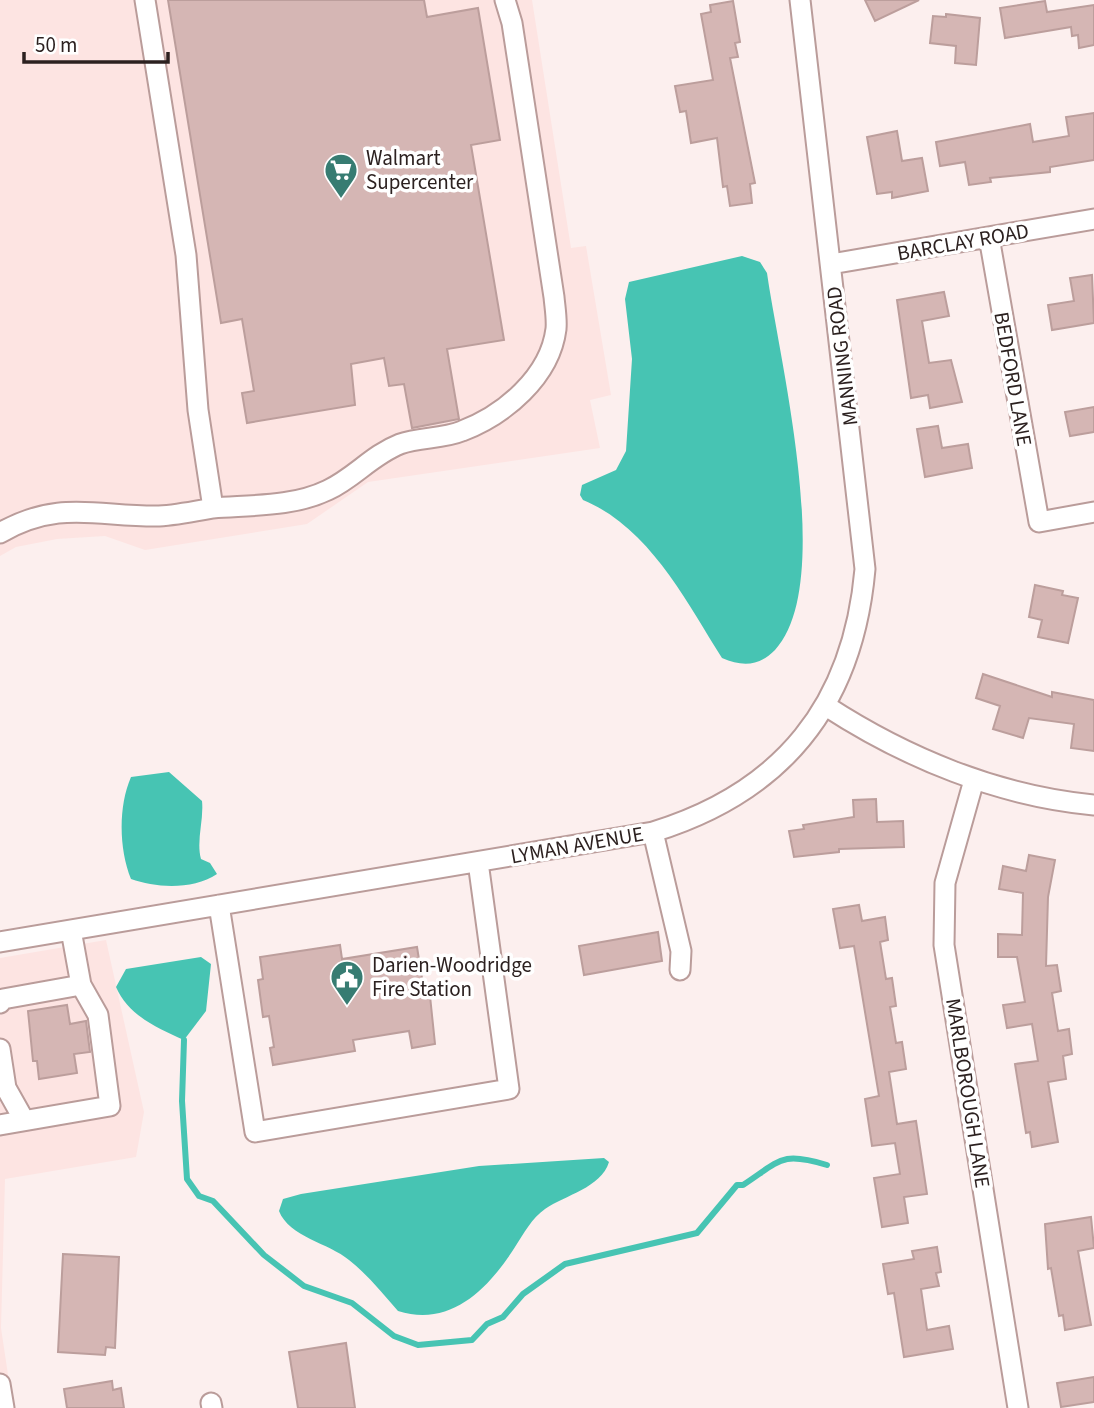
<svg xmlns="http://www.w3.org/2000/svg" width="1094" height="1408" viewBox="0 0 1094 1408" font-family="'Source Sans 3',sans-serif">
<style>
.built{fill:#fde4e2}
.water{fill:#47c4b3}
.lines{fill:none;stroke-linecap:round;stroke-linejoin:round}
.stream{stroke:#47c4b3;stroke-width:6}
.building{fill:#d5b6b4;stroke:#bc9e9c;stroke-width:2}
.minor-casing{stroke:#ba9c9a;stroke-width:23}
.minor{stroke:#fff;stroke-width:19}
.labels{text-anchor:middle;stroke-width:7;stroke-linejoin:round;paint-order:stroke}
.poi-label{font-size:21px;fill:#2c2120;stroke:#fff;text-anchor:start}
.street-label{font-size:21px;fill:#2c2120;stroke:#fff}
</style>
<rect width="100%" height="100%" fill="#fcefee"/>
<path class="built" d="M 0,0 L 532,0 L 571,248 L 586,246 L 611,395 L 590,400 L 600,448 L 368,482 L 307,524 L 145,550 L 105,536 L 57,539 L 16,547 L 0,556 Z
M 106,940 L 144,1112 L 136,1157 L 5,1179 L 1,1328 L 13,1408 L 0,1408 L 0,958 Z"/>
<path class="water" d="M 742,256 L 760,262 L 767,273 C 779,358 836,584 775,650 C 759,666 743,667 722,658 C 686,601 649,527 583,500 L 580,495 L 582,485 L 616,470 L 626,451 L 632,359 L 625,299 L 629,282 Z
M 169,772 L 202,801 C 204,820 196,841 201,859 L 210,863 L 217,874 C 193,890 156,888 131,879 C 119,849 118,807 131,777 Z
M 201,957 L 211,964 L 206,1011 L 184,1040 C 157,1028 128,1015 116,987 L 126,969 Z
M 604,1158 L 609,1162 C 601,1188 565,1195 545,1209 C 532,1218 524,1233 515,1247 C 489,1288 451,1328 398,1311 C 383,1294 367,1274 349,1260 C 329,1243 289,1237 279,1211 L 283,1199 L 301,1194 L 479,1166 Z"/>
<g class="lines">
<path class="stream" d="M 184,1040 L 182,1101 L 187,1179 L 199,1196 L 213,1201 L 264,1255 L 304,1286 L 352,1303 L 394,1336 L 418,1345 L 472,1340 L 487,1324 L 503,1317 L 523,1294 L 565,1264 L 697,1233 L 737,1185 L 743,1185 C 781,1160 781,1151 827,1165"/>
</g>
<path class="building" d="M 168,0 L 424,0 L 427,17 L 478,8 L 500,140 L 471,145 L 504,340 L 447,349 L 459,419 L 412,428 L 404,384 L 389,386 L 384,358 L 351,364 L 355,405 L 247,423 L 242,393 L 254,391 L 242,319 L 221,323 Z
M 865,0 L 919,0 L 875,21 Z
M 733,1 L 740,42 L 735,43 L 738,57 L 730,58 L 755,183 L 750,184 L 752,203 L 730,206 L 727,186 L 723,187 L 717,138 L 691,143 L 686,111 L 680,112 L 675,86 L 713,80 L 701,14 L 711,12 L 710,5 Z
M 1045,1 L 1047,12 L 1094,5 L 1094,45 L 1079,48 L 1078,35 L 1072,36 L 1071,27 L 1005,38 L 1000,8 Z
M 946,14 L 980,18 L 976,65 L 955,63 L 956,46 L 930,43 L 933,16 L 946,17 Z
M 1094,113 L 1094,160 L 1050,167 L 1050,172 L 990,178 L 991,182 L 969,185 L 965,162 L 940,166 L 936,142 L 1030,124 L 1033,142 L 1069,136 L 1066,117 Z
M 897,131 L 902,161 L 922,158 L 928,191 L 892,198 L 892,192 L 877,194 L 867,137 Z
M 1092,275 L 1094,323 L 1052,330 L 1048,305 L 1074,301 L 1070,278 Z
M 944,292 L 949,316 L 922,321 L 929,363 L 951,360 L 962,402 L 930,408 L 928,395 L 911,398 L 897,300 Z
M 1094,407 L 1094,432 L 1070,436 L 1065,412 Z
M 938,426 L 942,448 L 968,444 L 972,468 L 925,477 L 917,429 Z
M 1035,585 L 1063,591 L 1062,595 L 1078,598 L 1068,643 L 1038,637 L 1042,620 L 1029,617 Z
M 983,674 L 1052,697 L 1052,692 L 1094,700 L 1094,751 L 1071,748 L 1074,724 L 1029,718 L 1023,738 L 993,729 L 1000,706 L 976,698 Z
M 876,799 L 877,822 L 903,821 L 904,847 L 839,849 L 839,852 L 794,857 L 789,831 L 804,829 L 803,825 L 854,817 L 853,800 Z
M 1029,855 L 1055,860 L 1048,897 L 1046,966 L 1057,965 L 1061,991 L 1052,993 L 1058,1031 L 1069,1029 L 1072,1054 L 1063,1056 L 1066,1079 L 1048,1082 L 1058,1142 L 1032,1147 L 1030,1132 L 1026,1133 L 1015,1064 L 1038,1061 L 1032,1024 L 1007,1028 L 1003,1005 L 1025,1002 L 1017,957 L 998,957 L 998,934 L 1022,935 L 1023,893 L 999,889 L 1003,866 L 1026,871 Z
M 859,905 L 862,921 L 885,917 L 888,940 L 880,942 L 886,979 L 892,978 L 896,1006 L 890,1007 L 896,1043 L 902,1042 L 906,1069 L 889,1072 L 897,1124 L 916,1121 L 927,1194 L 904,1197 L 908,1223 L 882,1227 L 874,1178 L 900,1174 L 895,1143 L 872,1146 L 865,1099 L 879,1096 L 854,946 L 840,948 L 833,909 Z
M 658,932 L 662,961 L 584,975 L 579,946 Z
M 340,945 L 342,959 L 417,947 L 425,997 L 430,996 L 435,1044 L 412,1048 L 409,1031 L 353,1040 L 355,1051 L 273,1065 L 270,1048 L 274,1047 L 269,1016 L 263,1017 L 258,980 L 263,979 L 260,957 Z
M 67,1005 L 70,1024 L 86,1021 L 90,1052 L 74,1054 L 77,1073 L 39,1079 L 37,1061 L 33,1061 L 28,1011 Z
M 1091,1217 L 1094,1248 L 1078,1251 L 1091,1325 L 1065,1330 L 1063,1315 L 1059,1316 L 1051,1268 L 1048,1269 L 1045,1224 Z
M 937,1247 L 941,1272 L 936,1273 L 939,1286 L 921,1289 L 927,1330 L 949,1326 L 953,1349 L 904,1357 L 894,1293 L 888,1294 L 883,1264 L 914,1259 L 912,1251 Z
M 63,1254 L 119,1257 L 115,1348 L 106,1347 L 105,1355 L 58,1352 Z
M 346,1343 L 355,1408 L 298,1408 L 289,1352 Z
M 1094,1377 L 1094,1402 L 1061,1407 L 1057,1383 Z
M 112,1381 L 113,1390 L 121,1388 L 124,1408 L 67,1408 L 64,1389 Z"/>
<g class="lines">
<defs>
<path id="minor" d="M 989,237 L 1039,522 L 1094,512
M 831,264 L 1094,219
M 213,508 C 251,505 293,507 328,490 C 354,478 372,455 400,444 C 419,437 443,439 462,431 C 504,415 550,377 556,329 C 557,319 555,308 554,297 L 512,23 L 505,0
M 0,533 C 59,499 98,517 159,516 C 177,515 196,511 213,508 L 198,410 L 186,255 L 145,0
M 826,706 C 906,758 998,796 1094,805
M 974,780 L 945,883 L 944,945 L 1018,1408
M 653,832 L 681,951 L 680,970
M 219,905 L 255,1132 L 509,1089 L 478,862
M 0,942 L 653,832 C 783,792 853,705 865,569 L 800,0
M 0,1003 L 3,999 L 81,985
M 0,1049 L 6,1088 L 24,1120
M 0,1125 L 110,1106 L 98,1015 L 81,985 L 71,930
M 0,1384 L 4,1408
M 211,1403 L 212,1408"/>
</defs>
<use href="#minor" class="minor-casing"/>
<use href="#minor" class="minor"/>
</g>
<defs>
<symbol id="supermarket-pin" viewBox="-11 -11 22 30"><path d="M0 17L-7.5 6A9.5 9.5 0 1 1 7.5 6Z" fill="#377c72" stroke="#fff"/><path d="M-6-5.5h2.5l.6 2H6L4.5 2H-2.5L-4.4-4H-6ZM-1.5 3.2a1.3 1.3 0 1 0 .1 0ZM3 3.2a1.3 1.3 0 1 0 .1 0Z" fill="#fff"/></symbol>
<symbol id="civic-pin" viewBox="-11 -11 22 30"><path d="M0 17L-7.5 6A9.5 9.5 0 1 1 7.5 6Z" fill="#377c72" stroke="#fff"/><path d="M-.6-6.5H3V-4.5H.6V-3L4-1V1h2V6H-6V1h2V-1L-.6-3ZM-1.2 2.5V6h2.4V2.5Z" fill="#fff"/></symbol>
</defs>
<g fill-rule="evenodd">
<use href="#supermarket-pin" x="322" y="151" width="38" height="52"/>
<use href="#civic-pin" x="328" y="958" width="38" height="52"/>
</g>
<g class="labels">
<g class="poi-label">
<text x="366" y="165">Walmart<tspan x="366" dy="24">Supercenter</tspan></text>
<text x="372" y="972">Darien-Woodridge<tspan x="372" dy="24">Fire Station</tspan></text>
</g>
<g class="street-label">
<text transform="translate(963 242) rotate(-10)" y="7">BARCLAY ROAD</text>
<text transform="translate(842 356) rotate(-97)" y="7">MANNING ROAD</text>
<text transform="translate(1013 379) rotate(80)" y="7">BEDFORD LANE</text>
<text transform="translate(577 845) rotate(-10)" y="7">LYMAN AVENUE</text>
<text transform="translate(968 1093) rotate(81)" y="7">MARLBOROUGH LANE</text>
</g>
</g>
<path d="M24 52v10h144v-10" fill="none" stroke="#2c2120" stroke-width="3.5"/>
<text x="35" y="52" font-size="21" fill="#2c2120" stroke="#ffffff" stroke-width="5" paint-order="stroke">50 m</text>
</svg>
